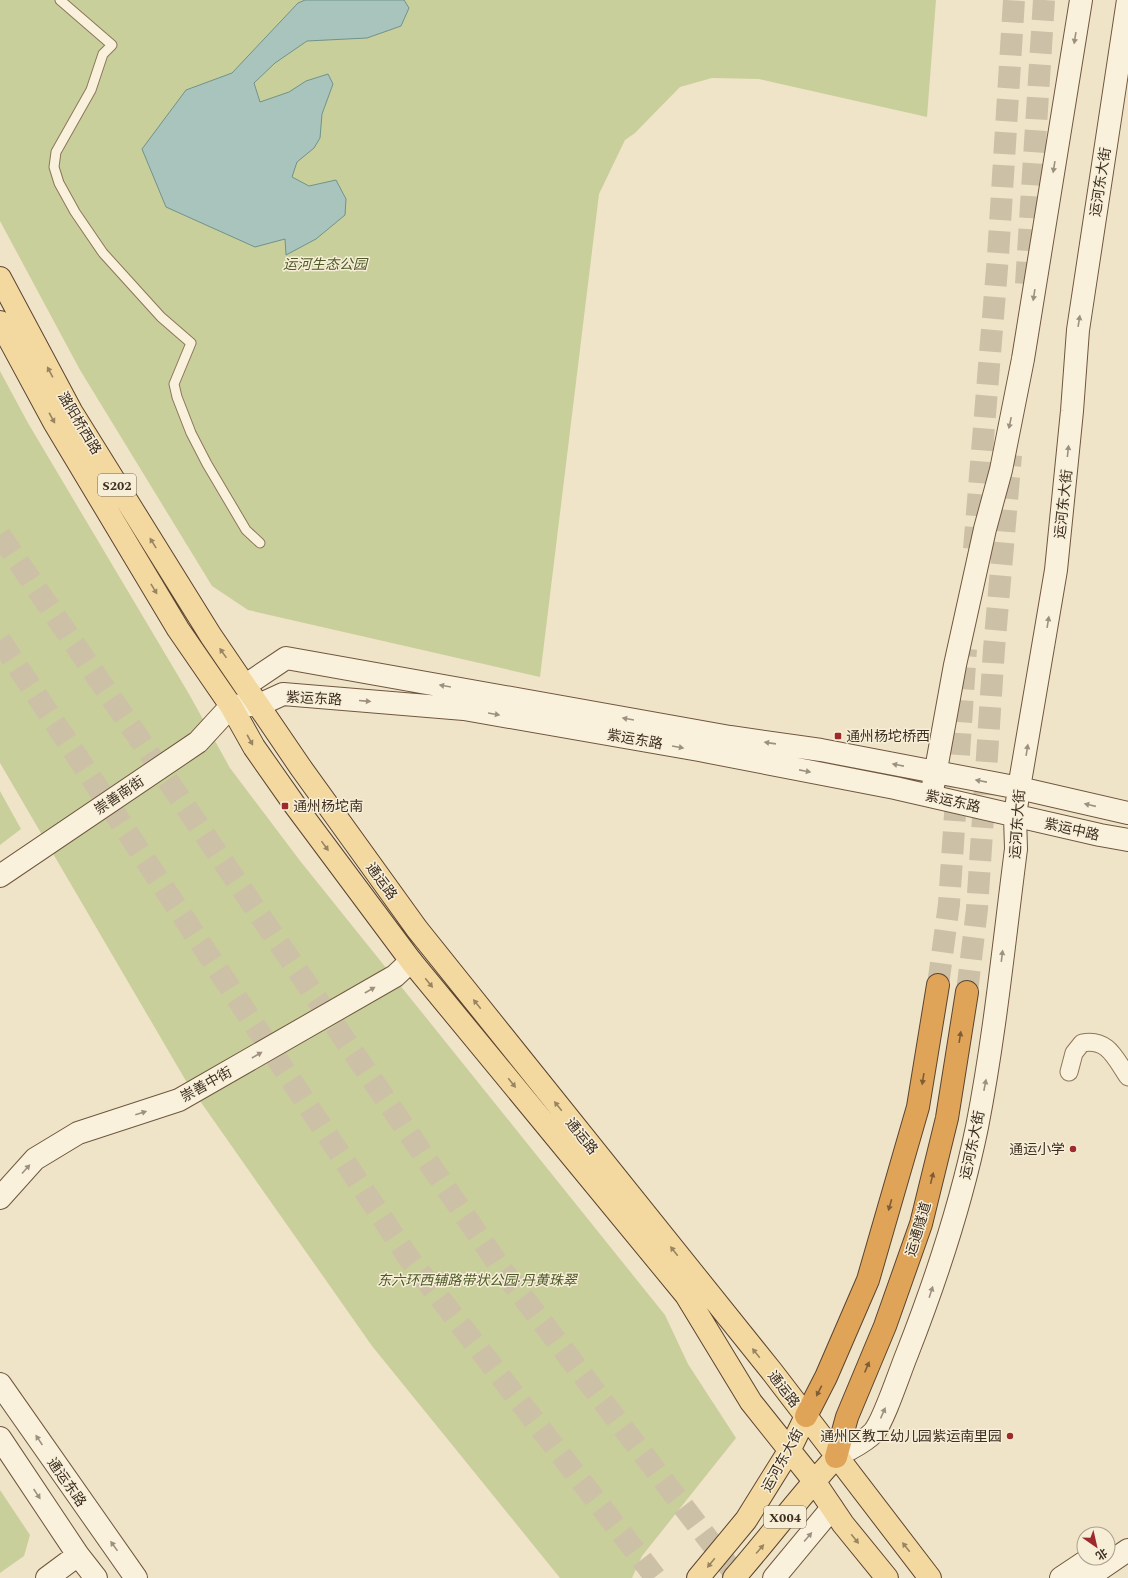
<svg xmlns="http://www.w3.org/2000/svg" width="1128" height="1578" viewBox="0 0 1128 1578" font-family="Spectral,'Noto Sans SC',serif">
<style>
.green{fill:#c9cf9b}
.water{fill:#a9c4bc;stroke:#6f938a}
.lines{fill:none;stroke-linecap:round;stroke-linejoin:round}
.highway-tunnel{stroke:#ccc0a6;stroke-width:22;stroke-dasharray:22 11;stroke-linecap:butt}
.lane-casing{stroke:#8d765c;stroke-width:11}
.street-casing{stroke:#8d765c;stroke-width:19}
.secondary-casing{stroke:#6f573f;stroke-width:24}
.primary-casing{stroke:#5b4430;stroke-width:24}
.highway-casing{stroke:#5b4430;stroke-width:24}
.lane{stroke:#faf1dc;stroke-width:9}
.street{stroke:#faf1dc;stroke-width:17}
.secondary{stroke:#faf1dc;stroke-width:22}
.primary{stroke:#f3d9a0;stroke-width:22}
.highway{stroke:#e0a458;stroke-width:22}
.oneway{fill:#9c907e}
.oneway2{fill:#988460}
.oneway3{fill:#7e5d36}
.poi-dot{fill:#9e2a2b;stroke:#f7eed8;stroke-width:1.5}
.labels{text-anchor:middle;stroke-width:3;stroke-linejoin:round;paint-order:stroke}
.shield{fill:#f7eed8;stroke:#756857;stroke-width:1}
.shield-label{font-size:13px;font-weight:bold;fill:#3d2e20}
.street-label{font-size:14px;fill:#3d2e20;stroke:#f7eed8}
.park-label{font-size:14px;font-style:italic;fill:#4d5a26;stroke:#f7eed8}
.poi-label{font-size:14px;fill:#3d2e20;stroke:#f7eed8;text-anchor:start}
</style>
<rect width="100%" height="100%" fill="#f0e4c8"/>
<path class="green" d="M 0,0 L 936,0 L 927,117 L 759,79 L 712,78 L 680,87 L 635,133 L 625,140 L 599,194 L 540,677 L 248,610 L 212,586 L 80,370 L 0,221 Z
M 0,371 L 28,423 L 189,694 L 230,768 L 301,862 L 665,1315 L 688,1364 L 736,1438 L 642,1556 L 632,1578 L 560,1578 L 372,1346 L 186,1081 L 0,763 Z
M 0,791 L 21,829 L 0,845 Z
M 0,1490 L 30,1535 L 24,1556 L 0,1573 Z"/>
<path class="water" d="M 305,0 L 404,0 L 409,8 L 401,26 L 367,38 L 307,41 L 275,63 L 254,83 L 260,102 L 289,92 L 306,81 L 328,74 L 333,84 L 322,114 L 320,138 L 314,148 L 297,162 L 292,177 L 309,186 L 336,180 L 346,199 L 345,215 L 316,239 L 286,255 L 285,239 L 255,247 L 166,207 L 142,149 L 186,90 L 232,73 L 298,3 Z"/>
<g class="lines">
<path class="highway-tunnel" d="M 1026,284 L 1044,0
M 0,535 L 500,1267 L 738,1578
M 974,549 L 998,256 L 1014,0
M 0,640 L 408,1257 L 656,1578
M 938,985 L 949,904 L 966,649
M 967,992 L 977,909 L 994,649 L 1011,455"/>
<defs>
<path id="lane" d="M 60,0 L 112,45 L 103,54 L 91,90 L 56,152 L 54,167 L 59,183 L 75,212 L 103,253 L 161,317 L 191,343 L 174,384 L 177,397 L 191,433 L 207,464 L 246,530 L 260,543"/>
<path id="street" d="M 1069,1072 L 1074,1053 L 1082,1043 C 1108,1038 1115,1058 1128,1077"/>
<path id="secondary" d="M 246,685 L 286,658 L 730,737 L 821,750 L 1019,788 L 1128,813
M 933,786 L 955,665 L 985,529 L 1001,470 L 1023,359 L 1081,0
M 0,876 L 198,742 L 231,706 L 259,705 L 283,694 L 464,709 L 699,750 L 895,788 L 1100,835 L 1128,840
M 0,1198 L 35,1159 L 78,1133 L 179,1100 L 395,976 L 411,961
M 0,1384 L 136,1578
M 0,1438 L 78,1555 L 96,1578
M 836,1457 C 848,1449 864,1443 874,1432 C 884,1420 900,1371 907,1354 C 936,1280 961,1205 977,1127 C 995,1035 1004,942 1016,849 L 1015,816 L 1019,788 L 1056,570 L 1072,411 L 1078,330 L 1128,0
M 47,1578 L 78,1555
M 774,1578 L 832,1508
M 1061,1578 L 1091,1558
M 1087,1578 L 1128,1550"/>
<path id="primary" d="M 0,278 L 71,411 L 211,636 L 301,768 L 417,929 L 773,1373 L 930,1578
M 0,322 L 54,422 L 178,629 L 231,706 L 254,747 L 294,804 L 411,961 L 686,1295 L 751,1402 L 814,1481 L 843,1524 L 887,1578
M 698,1578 L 746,1520 L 789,1451 L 806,1416
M 734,1578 C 769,1538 800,1496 836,1457"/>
<path id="highway" d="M 806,1416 L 826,1377 L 868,1280 L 918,1107 L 938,985
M 836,1457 L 847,1417 L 885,1326 L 921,1224 L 947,1118 L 967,992"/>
</defs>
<use href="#lane" class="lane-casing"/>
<use href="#street" class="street-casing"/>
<use href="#secondary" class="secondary-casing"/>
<use href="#primary" class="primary-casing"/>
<use href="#highway" class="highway-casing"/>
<use href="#lane" class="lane"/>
<use href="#street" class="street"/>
<use href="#secondary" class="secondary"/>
<use href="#primary" class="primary"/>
<use href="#highway" class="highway"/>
</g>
<defs><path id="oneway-solid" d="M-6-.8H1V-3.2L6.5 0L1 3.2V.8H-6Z"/></defs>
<g class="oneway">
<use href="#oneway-solid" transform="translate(1075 38) rotate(99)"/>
<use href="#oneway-solid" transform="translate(1054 167) rotate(99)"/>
<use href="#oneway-solid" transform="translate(1034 295) rotate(99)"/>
<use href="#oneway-solid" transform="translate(1079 321) rotate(-81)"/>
<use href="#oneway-solid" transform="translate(1010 423) rotate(102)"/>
<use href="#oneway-solid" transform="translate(1068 451) rotate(-84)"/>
<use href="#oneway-solid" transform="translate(1048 622) rotate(-81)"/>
<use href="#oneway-solid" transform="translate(445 686) rotate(-170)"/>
<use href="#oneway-solid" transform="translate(365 701) rotate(5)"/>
<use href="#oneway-solid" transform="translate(494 714) rotate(10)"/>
<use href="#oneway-solid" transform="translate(628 719) rotate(-170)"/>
<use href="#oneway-solid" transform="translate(770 743) rotate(-172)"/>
<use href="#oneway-solid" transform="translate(678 747) rotate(10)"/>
<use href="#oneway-solid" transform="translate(1027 750) rotate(-81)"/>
<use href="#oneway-solid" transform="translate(898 765) rotate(-169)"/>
<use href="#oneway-solid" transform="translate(805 771) rotate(11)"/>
<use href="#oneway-solid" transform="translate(981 781) rotate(-169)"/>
<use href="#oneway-solid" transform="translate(1090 805) rotate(-167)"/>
<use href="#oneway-solid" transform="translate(1002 956) rotate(-83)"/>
<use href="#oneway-solid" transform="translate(370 990) rotate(-30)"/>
<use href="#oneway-solid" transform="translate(257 1055) rotate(-30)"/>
<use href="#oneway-solid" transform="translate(985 1085) rotate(-79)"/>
<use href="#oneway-solid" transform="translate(141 1113) rotate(-18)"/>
<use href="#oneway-solid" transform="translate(26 1169) rotate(-48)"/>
<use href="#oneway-solid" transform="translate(931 1292) rotate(-72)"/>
<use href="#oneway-solid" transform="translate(883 1413) rotate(-66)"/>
<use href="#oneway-solid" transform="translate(39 1440) rotate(-124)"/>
<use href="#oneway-solid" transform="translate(37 1494) rotate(56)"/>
<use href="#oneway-solid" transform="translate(808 1537) rotate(-49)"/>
<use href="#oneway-solid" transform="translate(114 1546) rotate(-126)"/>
</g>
<g class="oneway2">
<use href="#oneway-solid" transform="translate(50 372) rotate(-118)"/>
<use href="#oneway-solid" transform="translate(52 418) rotate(61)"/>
<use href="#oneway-solid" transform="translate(153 543) rotate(-122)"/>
<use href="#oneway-solid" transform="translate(154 589) rotate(59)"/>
<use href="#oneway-solid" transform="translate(223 653) rotate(-125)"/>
<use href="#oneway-solid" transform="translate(250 740) rotate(61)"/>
<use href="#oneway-solid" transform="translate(325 846) rotate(54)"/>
<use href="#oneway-solid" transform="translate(429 983) rotate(51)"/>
<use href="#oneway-solid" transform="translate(477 1004) rotate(-129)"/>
<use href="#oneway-solid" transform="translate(512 1083) rotate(51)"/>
<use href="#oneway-solid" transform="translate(558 1106) rotate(-129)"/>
<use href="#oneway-solid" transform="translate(674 1251) rotate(-128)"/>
<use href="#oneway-solid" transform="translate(756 1353) rotate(-129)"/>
<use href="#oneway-solid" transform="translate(855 1539) rotate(51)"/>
<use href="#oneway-solid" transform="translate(906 1547) rotate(-128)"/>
<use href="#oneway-solid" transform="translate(760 1549) rotate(-49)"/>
<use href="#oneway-solid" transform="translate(711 1563) rotate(129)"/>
</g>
<g class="oneway3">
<use href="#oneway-solid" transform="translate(960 1037) rotate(-81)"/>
<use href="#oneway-solid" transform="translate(923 1079) rotate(99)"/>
<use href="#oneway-solid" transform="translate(932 1178) rotate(-76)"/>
<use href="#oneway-solid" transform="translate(890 1205) rotate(106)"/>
<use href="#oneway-solid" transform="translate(867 1367) rotate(-67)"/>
<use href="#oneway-solid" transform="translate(819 1391) rotate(117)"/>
</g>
<g class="poi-dot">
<rect x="834" y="732" width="8" height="8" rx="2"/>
<rect x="281" y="802" width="8" height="8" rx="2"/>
<circle cx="1073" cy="1149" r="4"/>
<circle cx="1010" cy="1436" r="4"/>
</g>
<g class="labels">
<g class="shield">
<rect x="98" y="474" width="38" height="22" rx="3"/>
<rect x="764" y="1506" width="42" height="22" rx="3"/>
</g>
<g class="shield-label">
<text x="117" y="490">S202</text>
<text x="785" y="1522">X004</text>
</g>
<g class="street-label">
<text transform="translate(1100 182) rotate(-81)" y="5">运河东大街</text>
<text transform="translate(80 423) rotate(59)" y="5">潞阳桥西路</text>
<text transform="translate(1063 504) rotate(-84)" y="5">运河东大街</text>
<text transform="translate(314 698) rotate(3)" y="5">紫运东路</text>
<text transform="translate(635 739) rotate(10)" y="5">紫运东路</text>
<text transform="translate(119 795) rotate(-34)" y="5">崇善南街</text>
<text transform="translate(953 801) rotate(13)" y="5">紫运东路</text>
<text transform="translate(1017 824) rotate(-86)" y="5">运河东大街</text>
<text transform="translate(1072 829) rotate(13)" y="5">紫运中路</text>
<text transform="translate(382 881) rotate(54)" y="5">通运路</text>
<text transform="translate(206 1084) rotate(-29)" y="5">崇善中街</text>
<text transform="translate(582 1136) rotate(51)" y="5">通运路</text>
<text transform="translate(972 1145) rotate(-78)" y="5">运河东大街</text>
<text transform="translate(918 1229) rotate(-73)" y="5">运通隧道</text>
<text transform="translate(784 1389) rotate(52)" y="5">通运路</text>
<text transform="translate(782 1460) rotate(-61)" y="5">运河东大街</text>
<text transform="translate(67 1482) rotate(55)" y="5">通运东路</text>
</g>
<g class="park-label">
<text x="325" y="269">运河生态公园</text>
<text x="477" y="1285">东六环西辅路带状公园·丹黄珠翠</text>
</g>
<g class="poi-label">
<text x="846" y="741">通州杨坨桥西</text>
<text x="293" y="811">通州杨坨南</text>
<text x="1065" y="1154" text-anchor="end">通运小学</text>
<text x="1002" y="1441" text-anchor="end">通州区教工幼儿园紫运南里园</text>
</g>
</g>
<g transform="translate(1096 1546) rotate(146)"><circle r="19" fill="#f7eed8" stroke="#ada18e"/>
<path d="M0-3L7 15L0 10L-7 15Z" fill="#9e2a2b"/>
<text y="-6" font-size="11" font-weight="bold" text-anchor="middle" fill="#3d2e20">北</text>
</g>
</svg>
